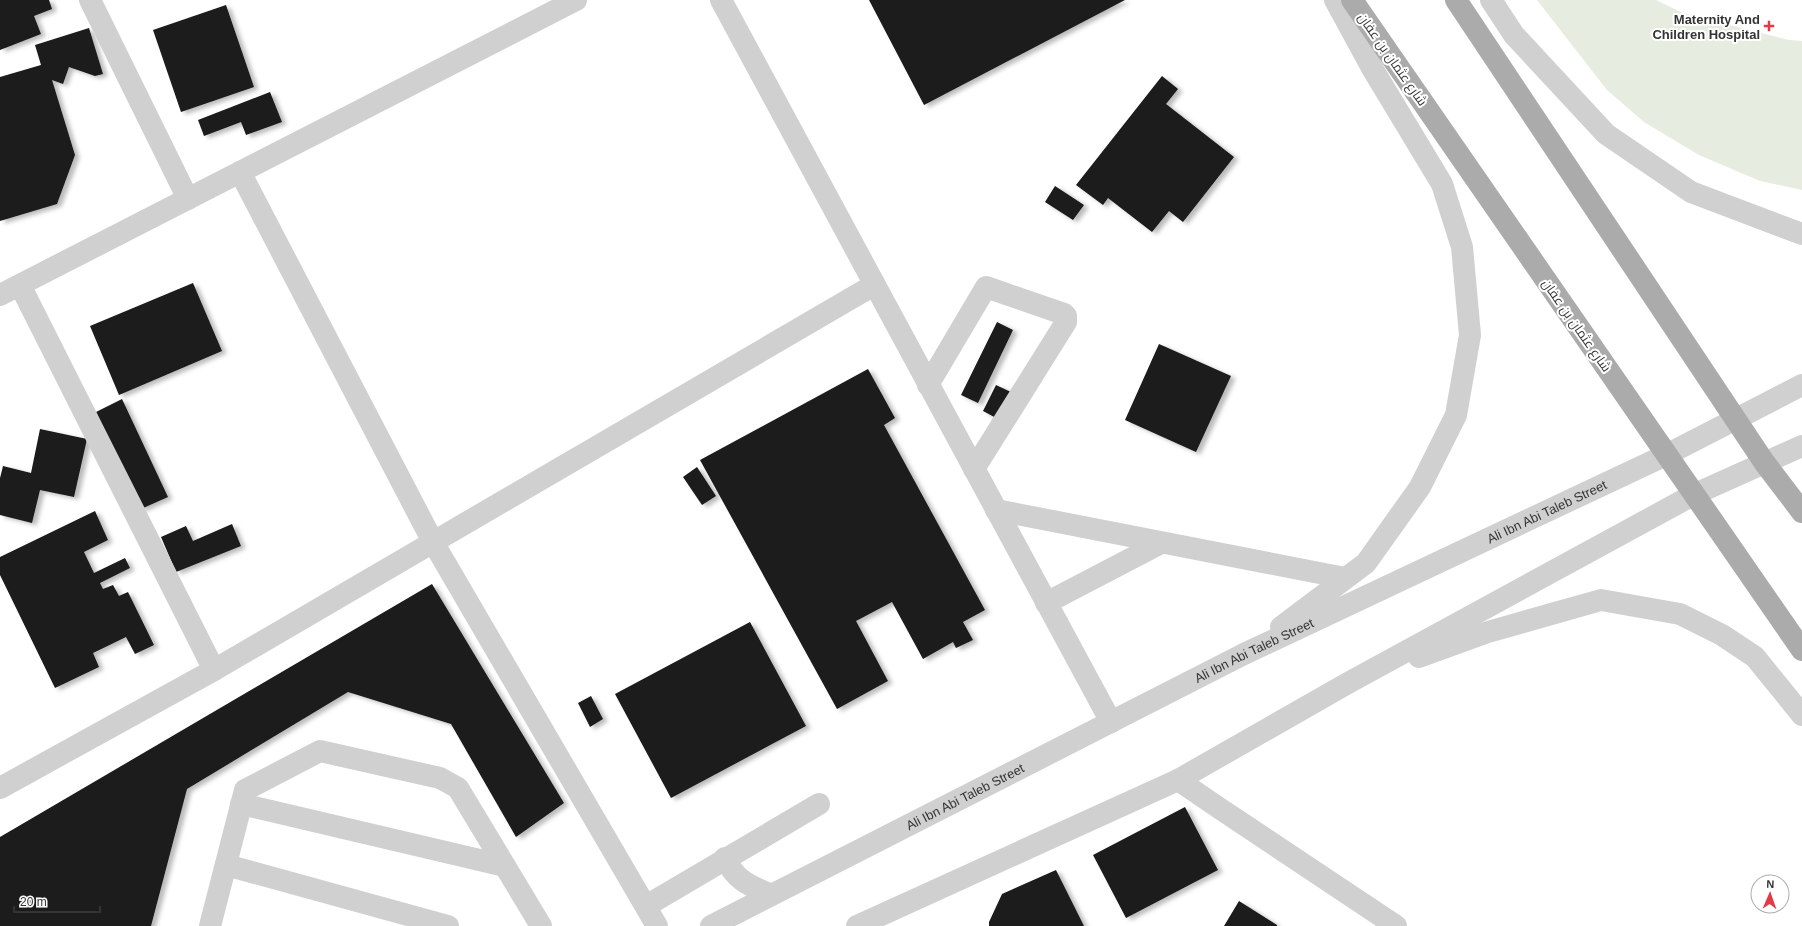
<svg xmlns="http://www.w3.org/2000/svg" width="1802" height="926" viewBox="0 0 1802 926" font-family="Helvetica,Cairo,sans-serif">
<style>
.green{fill:#e6ecdf}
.building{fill:#1a1a1a;filter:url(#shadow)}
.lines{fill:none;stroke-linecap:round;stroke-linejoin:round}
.minor{stroke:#d0d0d0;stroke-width:22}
.major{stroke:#ababab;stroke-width:22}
.poi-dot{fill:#e63946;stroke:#fff;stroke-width:1.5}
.labels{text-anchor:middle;stroke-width:4;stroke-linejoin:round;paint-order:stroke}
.poi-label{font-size:13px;font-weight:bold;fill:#333;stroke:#fff;text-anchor:end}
.street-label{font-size:13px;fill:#333;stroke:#fff}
</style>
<defs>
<filter id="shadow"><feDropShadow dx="4.5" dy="2.5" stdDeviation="2" flood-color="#0004"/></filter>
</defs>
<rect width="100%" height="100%" fill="#fff"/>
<path class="green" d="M 1537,0 L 1656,0 L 1683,13 L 1789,40 L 1802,41 L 1802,190 L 1760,181 L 1699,155 L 1644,122 L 1607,90 Z"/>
<path class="building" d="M 0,0 L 49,0 L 52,9 L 34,16 L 41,34 L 0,50 Z
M 869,0 L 1125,0 L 924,105 Z
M 226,5 L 254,87 L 181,112 L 153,30 Z
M 89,28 L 103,74 L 95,76 L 69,67 L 63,84 L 52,80 L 75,155 L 57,204 L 0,221 L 0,77 L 41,65 L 35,45 Z
M 1162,76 L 1178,89 L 1166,104 L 1234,157 L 1183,222 L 1169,211 L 1152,232 L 1108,198 L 1103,205 L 1076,185 Z
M 270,92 L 282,122 L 246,135 L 241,122 L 204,136 L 198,120 Z
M 1055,186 L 1084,205 L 1073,220 L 1045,202 Z
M 193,283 L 222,351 L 119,395 L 90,326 Z
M 997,322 L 1013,330 L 978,403 L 961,395 Z
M 1159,344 L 1231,376 L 1196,452 L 1125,420 Z
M 868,369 L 895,418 L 884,425 L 985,610 L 963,622 L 973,640 L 956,648 L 953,642 L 923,659 L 892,602 L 856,621 L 888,681 L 837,709 L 700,460 Z
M 996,385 L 1013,393 L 1000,420 L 983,411 Z
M 122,399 L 168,497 L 141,509 L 96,412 Z
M 40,429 L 87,439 L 74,497 L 40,490 L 32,523 L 0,515 L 0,478 L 3,466 L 31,473 Z
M 697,467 L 716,496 L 702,505 L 683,477 Z
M 95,511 L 108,540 L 84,552 L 94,573 L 125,558 L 130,568 L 100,583 L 103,589 L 113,585 L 119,596 L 128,592 L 154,645 L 135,654 L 126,637 L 93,653 L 99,667 L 55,688 L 0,575 L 0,557 Z
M 232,524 L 241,546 L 176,572 L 161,537 L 186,526 L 193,541 Z
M 432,584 L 564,803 L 516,837 L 451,724 L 348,692 L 187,789 L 151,926 L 0,926 L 0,837 Z
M 750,622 L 806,726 L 671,798 L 615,694 Z
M 591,696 L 603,719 L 590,727 L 578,703 Z
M 1185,807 L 1218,870 L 1126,918 L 1093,855 Z
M 1056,870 L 1084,926 L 989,926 L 989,922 L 1002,894 Z
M 1239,901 L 1277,925 L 1277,926 L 1224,926 Z"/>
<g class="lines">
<g class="minor">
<path d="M 90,0 L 188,199"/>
<path d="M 721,0 L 1111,722"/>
<path d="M 1491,0 L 1514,35 L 1606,134 L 1691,192 L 1802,234"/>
<path d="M 240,172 L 433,542 L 657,926"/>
<path d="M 20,285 L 214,670"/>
<path d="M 0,295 L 576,0"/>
<path d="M 928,385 L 986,287 L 1064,314 L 1066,316 L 1066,322 L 974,469"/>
<path d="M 996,510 L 1345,578"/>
<path d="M 1046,603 L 1161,543"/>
<path d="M 1281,627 L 1366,563 L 1420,487 L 1456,415 L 1470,335 L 1462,247 L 1442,184 L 1372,68 L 1335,0"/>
<path d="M 1419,657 L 1488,632 L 1601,600 L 1680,614 L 1722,635 L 1755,657 L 1802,715"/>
<path d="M 1178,780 L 1222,810 L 1396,926"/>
<path d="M 0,788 L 214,670 L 874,285"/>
<path d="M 241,804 L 505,866"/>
<path d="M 725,858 C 736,881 749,885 771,895"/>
<path d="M 226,865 L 448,926"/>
<path d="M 646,906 L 819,804"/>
<path d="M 210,926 L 245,790 L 320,751 L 440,778 L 458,788 L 541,926"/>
<path id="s1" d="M 711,926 L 1244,654 L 1666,455 L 1802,385"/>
<path d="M 857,926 L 1178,780 L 1348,683 L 1693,495 L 1802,446"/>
</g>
<path class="major" d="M 1352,0 L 1802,650
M 1456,0 L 1764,462 L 1802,512"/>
</g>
<path class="poi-dot" d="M1767 20h4v4h4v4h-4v4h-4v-4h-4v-4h4z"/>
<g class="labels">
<g class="poi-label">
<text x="1760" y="24">Maternity And<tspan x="1760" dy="15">Children Hospital</tspan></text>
</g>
<g class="street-label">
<text transform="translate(1393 59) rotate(55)" y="5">شارع عثمان بن عفان</text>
<text transform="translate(1577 325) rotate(55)" y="5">شارع عثمان بن عفان</text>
<text dy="5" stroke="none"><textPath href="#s1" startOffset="933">Ali Ibn Abi Taleb Street</textPath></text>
<text dy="5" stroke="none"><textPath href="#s1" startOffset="609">Ali Ibn Abi Taleb Street</textPath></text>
<text dy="5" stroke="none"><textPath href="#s1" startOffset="285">Ali Ibn Abi Taleb Street</textPath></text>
</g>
</g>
<g transform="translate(1770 894) rotate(2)"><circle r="19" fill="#ffffff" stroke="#adadad"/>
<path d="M0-3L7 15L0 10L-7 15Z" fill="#e63946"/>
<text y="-6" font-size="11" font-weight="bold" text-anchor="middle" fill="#333333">N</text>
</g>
<path d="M14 906v6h86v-6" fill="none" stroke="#333333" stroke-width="2"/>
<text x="20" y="906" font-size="12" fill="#333333" stroke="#ffffff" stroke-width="3" paint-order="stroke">20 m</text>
</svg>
